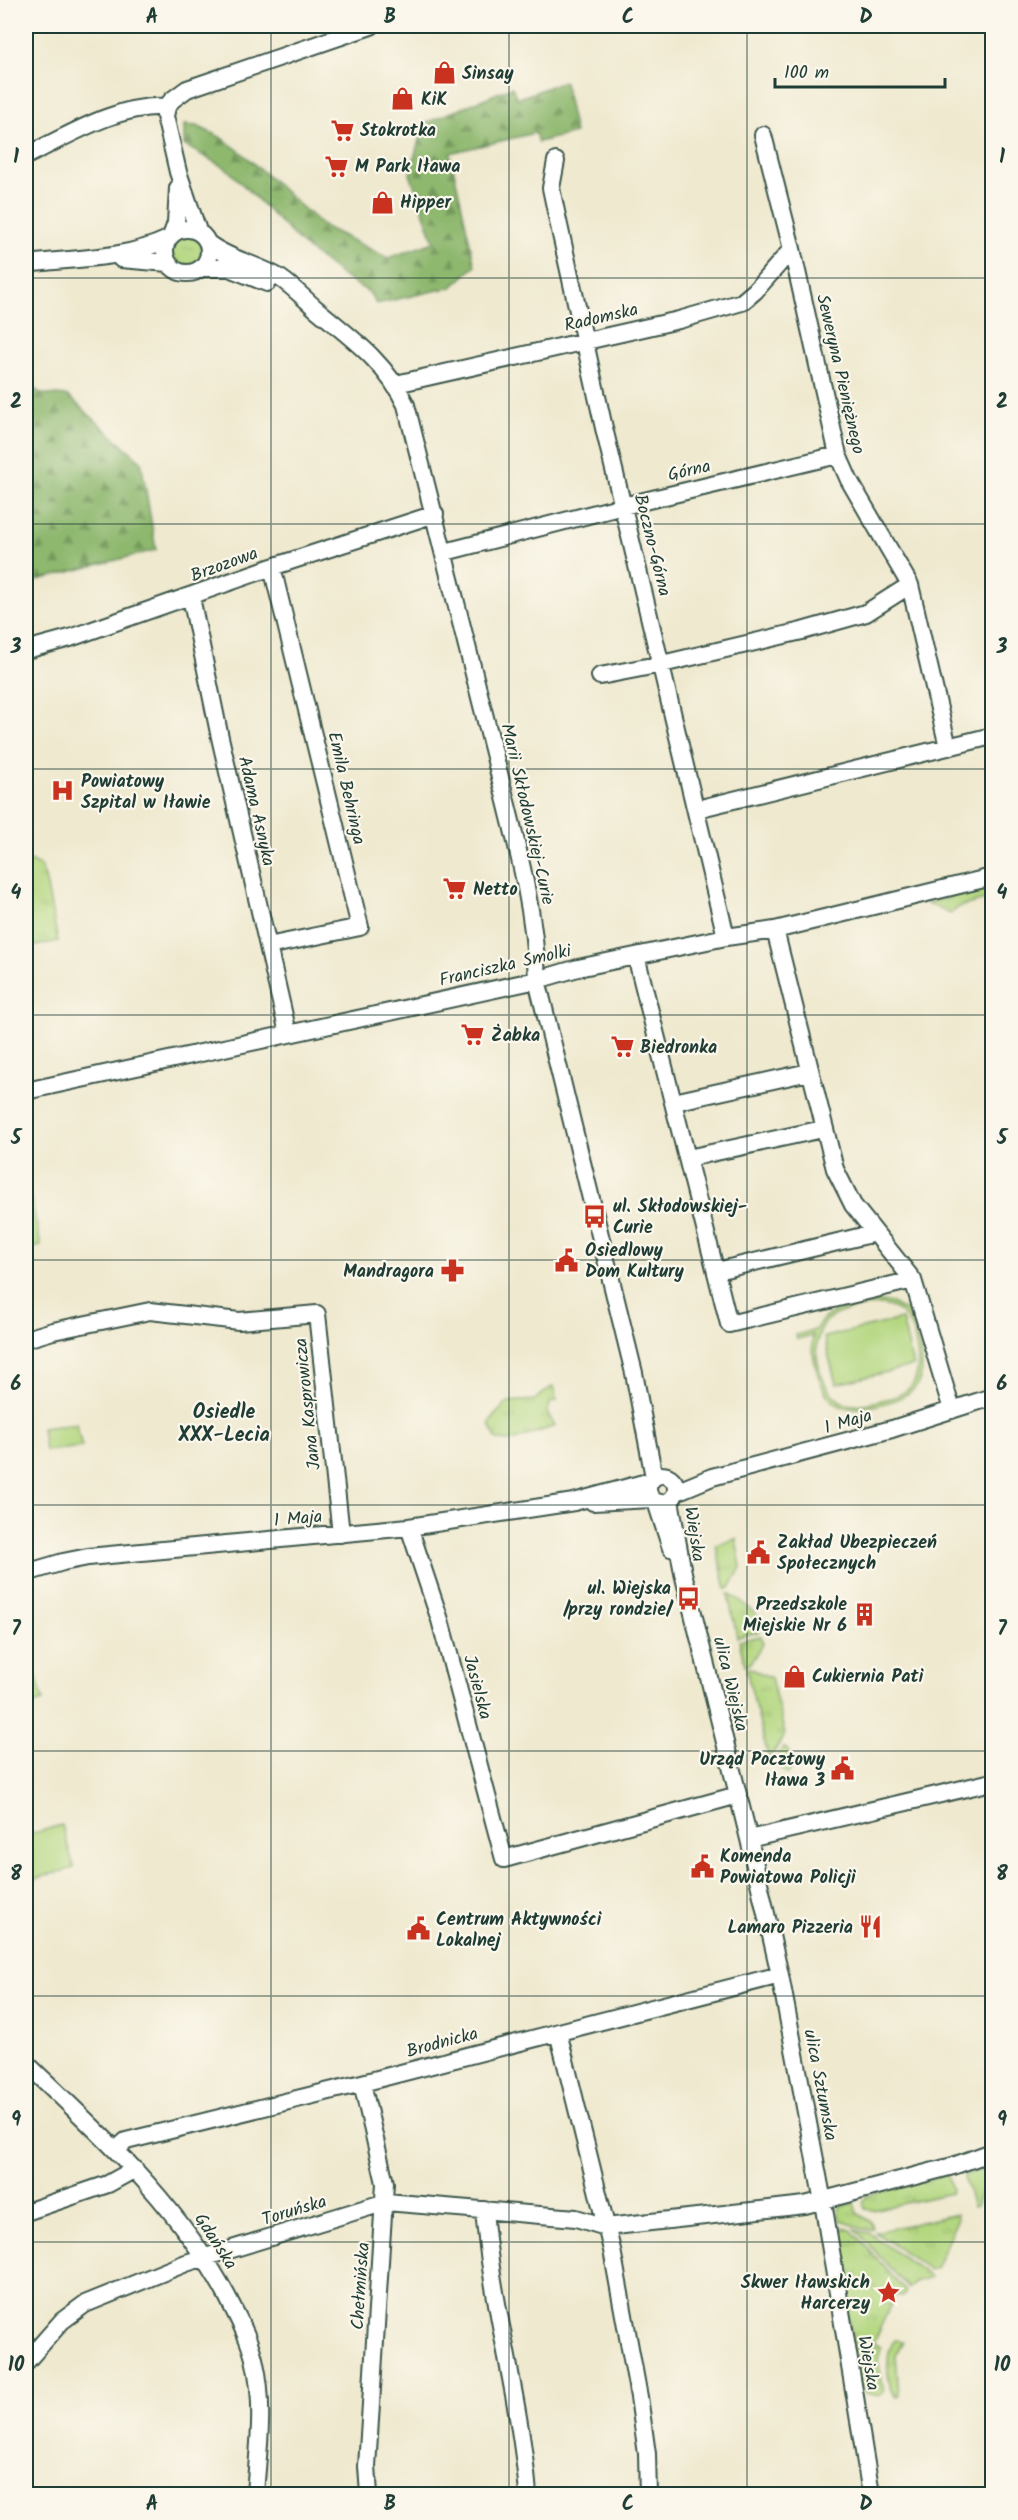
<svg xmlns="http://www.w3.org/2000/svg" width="1018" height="2520" viewBox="0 0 1018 2520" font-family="Kalam,sans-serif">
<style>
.grass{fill:url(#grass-tufts);stroke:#698a5a;stroke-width:1.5}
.forest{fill:url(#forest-firs);stroke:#567a51;stroke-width:1.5}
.pitch{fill:#b3d77f;stroke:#698a5a;stroke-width:1.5;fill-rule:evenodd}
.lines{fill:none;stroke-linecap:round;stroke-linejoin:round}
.minor-casing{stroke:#3e574b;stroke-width:20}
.minor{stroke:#fff;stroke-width:16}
.grid{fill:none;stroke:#1f3d34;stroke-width:1.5;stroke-opacity:0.55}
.labels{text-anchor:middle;stroke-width:4.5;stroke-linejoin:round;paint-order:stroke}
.poi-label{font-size:18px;font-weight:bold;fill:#1f3d34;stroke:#fbf7ec;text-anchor:start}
.street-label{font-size:18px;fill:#1f3d34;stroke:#fbf7ec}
.neighbourhood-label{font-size:20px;font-weight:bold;fill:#1f3d34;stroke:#fbf7ec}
.neatline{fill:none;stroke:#1f3d34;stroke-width:2}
.grid-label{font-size:20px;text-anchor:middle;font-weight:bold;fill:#1f3d34}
</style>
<defs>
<pattern id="grass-tufts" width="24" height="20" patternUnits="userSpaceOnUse" patternTransform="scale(1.5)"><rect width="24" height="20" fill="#b3d77f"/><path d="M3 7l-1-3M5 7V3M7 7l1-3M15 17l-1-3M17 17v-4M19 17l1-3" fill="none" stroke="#9ab96e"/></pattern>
<pattern id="forest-firs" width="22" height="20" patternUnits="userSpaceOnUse" patternTransform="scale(1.5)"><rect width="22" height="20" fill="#8eb86e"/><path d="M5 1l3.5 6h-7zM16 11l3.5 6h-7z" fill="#73975b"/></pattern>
</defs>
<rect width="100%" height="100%" fill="#fbf7ec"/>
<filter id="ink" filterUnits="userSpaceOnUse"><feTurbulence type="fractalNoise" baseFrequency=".0167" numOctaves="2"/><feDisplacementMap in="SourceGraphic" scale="12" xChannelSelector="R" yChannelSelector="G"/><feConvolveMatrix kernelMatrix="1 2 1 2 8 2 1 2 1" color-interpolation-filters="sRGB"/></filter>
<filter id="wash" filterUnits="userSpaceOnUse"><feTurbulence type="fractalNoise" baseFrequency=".008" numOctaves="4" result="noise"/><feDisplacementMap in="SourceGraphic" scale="24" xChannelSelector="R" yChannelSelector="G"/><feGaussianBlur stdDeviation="1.35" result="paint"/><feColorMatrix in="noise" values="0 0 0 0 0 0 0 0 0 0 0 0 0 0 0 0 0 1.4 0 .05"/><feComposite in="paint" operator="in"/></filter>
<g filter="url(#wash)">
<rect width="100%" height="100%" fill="#efe9cf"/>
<path class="grass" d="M172 250a15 15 0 1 1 30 0a15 15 0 1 1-30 0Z
M 26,859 L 40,866 L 45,877 L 58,941 L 26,948 Z
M 992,887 L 992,898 L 959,907 L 950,914 L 927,903 Z
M 553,1386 L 557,1401 L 551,1402 L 547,1412 L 555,1426 L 512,1441 L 497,1440 L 489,1425 L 496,1414 L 508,1402 L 534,1400 Z
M 736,1539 L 741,1567 L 730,1588 L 726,1589 L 716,1545 Z
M 728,1594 L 731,1594 L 756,1614 L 759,1632 L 737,1637 Z
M 761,1636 L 763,1644 L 750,1664 L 745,1665 L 739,1641 Z
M 750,1668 L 771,1678 L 785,1734 L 772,1755 L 768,1756 L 746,1669 Z
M 783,1747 L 788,1750 L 791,1770 L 788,1774 L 773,1763 Z
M 992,2168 L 976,2206 L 973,2207 L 964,2177 L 966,2174 Z
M 947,2175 L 952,2189 L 951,2193 L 873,2210 L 865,2209 L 863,2201 L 866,2196 Z
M 854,2203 L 857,2213 L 871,2222 L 873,2229 L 869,2230 L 841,2221 C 837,2216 838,2211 841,2206 Z
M 957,2214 L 958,2218 L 935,2268 L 930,2270 L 875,2232 Z
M 844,2228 L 851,2230 L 906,2291 L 903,2297 L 896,2294 L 873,2343 L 881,2347 L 878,2361 L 884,2392 L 879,2396 L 868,2394 L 860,2387 L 834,2233 Z
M 855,2229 L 869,2233 L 931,2277 L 915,2282 L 908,2288 Z
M 895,2340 L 903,2341 L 896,2355 L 899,2396 L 897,2397 C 886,2387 884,2351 895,2340 Z"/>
<path class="forest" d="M 564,81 L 575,133 L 538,142 L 535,133 L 450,153 L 475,266 L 452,287 L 376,304 L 369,292 L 345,278 L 305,247 L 227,169 L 184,145 L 184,125 L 197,126 L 220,137 L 241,152 L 323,226 L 388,258 L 434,242 L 410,174 L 423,124 L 512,87 L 517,99 Z
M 26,384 L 42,394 L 68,396 L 141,461 L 156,550 L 26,583 Z"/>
<path class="pitch" d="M 31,1197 L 41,1246 L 26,1249 L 26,1198 Z
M 876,1301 L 892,1303 L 904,1310 L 909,1309 L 908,1314 C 915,1325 917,1336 920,1348 C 928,1385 913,1397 878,1405 C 844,1413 826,1408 817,1371 C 814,1359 811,1348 813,1335 L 797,1339 L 796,1335 L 815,1330 C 827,1307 853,1306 876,1301 ZM 877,1305 C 888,1305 898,1308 905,1317 C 916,1331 924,1372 911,1386 C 903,1396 890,1398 878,1401 C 868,1403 857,1407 847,1404 C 819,1396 805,1338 829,1319 C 841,1309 862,1308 877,1305 Z
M 902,1319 L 913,1366 L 836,1384 L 824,1337 Z
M 76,1424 L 82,1447 L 45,1451 L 42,1428 Z
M 34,1666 L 43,1701 L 26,1706 L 26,1668 Z
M 62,1825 L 74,1868 L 26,1881 L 26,1835 Z"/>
</g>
<g filter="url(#ink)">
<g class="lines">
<defs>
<path id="minor" d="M 763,135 L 792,249 L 838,455 L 849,480 L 910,585 L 948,747
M 26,156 C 67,136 120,103 167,107
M 556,161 L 551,188 L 558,221 L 604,428 L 726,937
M165 251a22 22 0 1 1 44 0a22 22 0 1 1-44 0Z
M 198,231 L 178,172 L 165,116 L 167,107 L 172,100 L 187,89 L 371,26
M 172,234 L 176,223 L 178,188
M 209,244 C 230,260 257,264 280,278 C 292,286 304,298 315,308 C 351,338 386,362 406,405 C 435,521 465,637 494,753 C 512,828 535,903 537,980 L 634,1373 L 654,1477
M 121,259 L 168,263
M 26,264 C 73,258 124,260 168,239
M 202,268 L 229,268 L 267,283
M 396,384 L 679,320 L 742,302 L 755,291 L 792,249
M 445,552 L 623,506 L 838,455
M 191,597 L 219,733 L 288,1033
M 26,650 L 70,638 L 272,567 L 435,514
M 600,676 L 662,664 L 802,631 L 866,613 L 910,585
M 697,809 L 992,736
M 775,930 L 835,1169 L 853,1205 L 913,1280 L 952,1410
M 268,946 L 360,927 L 272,567
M 636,956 L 729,1324 L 913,1280
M 26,1091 L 537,980 L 578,968 L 726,937 L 775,930 L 992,877
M 674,1102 L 809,1072
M 688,1158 L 823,1129
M 717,1271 L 875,1233
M 26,1339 L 53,1331 L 150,1311 L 239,1321 L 317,1314 L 341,1534
M648 1489a14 14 0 1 1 28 0a14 14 0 1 1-28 0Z
M 676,1492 L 712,1477 L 892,1429 L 992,1397
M 670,1500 L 683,1573 L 749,1839 L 780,1975 L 823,2202 L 871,2494
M 593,1502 L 652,1499
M 656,1502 L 671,1548
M 409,1527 L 440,1620 L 504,1859 L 738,1795
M 26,1573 L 63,1562 L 88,1557 L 409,1527 L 574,1502 L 651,1481
M 749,1839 L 992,1782
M 558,2032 L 612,2250 L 639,2397 L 647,2454 L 648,2494
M 26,2063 C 102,2136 176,2201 227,2296 C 238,2318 250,2339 255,2363 C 265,2407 258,2450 255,2494
M 362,2083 L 385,2183 L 367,2467 L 369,2494
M 116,2150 L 126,2141 L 362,2083 L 780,1975
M 484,2210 C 492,2306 520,2398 528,2494
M 26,2212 L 108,2184 L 135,2169
M 26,2362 L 62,2321 L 85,2304 L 186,2263 L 386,2202 L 576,2218 L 606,2227 L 805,2205 L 953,2166 L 992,2152"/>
</defs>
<use href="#minor" class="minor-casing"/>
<use href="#minor" class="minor"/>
</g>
</g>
<path class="grid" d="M 271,26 L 271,2494M 509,26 L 509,2494M 747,26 L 747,2494M 26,278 L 992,278M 26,524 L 992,524M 26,769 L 992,769M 26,1015 L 992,1015M 26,1260 L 992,1260M 26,1505 L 992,1505M 26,1751 L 992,1751M 26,1996 L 992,1996M 26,2242 L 992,2242"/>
<defs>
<symbol id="shop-bare" viewBox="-9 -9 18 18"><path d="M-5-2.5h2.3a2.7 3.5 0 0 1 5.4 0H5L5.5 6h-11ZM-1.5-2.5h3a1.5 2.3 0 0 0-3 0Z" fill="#c8321e" stroke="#fbf7ec" stroke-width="2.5" paint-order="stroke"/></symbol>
<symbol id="supermarket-bare" viewBox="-9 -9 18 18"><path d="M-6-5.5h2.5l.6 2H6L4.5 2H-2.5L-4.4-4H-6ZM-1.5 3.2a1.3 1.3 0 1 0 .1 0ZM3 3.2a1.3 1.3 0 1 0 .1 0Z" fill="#c8321e" stroke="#fbf7ec" stroke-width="2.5" paint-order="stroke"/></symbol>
<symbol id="hospital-bare" viewBox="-9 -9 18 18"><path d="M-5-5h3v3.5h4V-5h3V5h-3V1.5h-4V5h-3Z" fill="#c8321e" stroke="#fbf7ec" stroke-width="2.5" paint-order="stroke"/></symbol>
<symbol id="bus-bare" viewBox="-9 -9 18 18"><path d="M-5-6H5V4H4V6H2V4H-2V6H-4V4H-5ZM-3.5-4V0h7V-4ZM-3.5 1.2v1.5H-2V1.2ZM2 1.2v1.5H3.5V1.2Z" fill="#c8321e" stroke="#fbf7ec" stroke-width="2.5" paint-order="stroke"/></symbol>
<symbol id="civic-bare" viewBox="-9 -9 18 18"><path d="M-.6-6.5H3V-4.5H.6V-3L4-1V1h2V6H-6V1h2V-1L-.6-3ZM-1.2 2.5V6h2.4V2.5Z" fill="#c8321e" stroke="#fbf7ec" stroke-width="2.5" paint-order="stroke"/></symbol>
<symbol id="pharmacy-bare" viewBox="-9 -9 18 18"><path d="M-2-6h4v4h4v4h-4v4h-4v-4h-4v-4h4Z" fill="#c8321e" stroke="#fbf7ec" stroke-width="2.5" paint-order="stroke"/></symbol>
<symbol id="building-bare" viewBox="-9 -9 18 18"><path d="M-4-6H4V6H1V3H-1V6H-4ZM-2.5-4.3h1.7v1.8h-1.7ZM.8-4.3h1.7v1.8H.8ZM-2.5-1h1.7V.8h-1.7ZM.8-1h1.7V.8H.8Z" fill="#c8321e" stroke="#fbf7ec" stroke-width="2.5" paint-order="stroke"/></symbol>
<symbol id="restaurant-bare" viewBox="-9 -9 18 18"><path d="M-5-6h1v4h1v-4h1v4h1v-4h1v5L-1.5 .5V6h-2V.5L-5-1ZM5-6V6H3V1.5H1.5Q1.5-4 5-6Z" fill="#c8321e" stroke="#fbf7ec" stroke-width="2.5" paint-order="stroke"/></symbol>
<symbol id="sight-bare" viewBox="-9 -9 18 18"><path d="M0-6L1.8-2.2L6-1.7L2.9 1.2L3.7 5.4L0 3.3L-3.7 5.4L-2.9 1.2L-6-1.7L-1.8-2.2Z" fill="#c8321e" stroke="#fbf7ec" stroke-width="2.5" paint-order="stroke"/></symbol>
</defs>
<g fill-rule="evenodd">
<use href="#shop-bare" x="428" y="56" width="33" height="33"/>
<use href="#shop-bare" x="386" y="82" width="33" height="33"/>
<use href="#supermarket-bare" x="326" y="114" width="33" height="33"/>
<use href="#supermarket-bare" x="320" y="150" width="33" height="33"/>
<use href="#shop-bare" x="366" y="186" width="33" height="33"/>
<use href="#hospital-bare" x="46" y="774" width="33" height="33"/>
<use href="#supermarket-bare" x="438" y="872" width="33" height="33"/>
<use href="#supermarket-bare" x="456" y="1018" width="33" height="33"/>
<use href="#supermarket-bare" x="606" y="1030" width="33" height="33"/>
<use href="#bus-bare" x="578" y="1200" width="33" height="33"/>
<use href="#civic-bare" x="550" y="1244" width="33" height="33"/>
<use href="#pharmacy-bare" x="436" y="1254" width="33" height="33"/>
<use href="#civic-bare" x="742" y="1536" width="33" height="33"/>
<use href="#bus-bare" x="672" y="1582" width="33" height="33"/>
<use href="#building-bare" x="848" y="1598" width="33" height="33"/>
<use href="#shop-bare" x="778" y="1660" width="33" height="33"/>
<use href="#civic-bare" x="826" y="1752" width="33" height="33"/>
<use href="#civic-bare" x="686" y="1850" width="33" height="33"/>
<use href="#restaurant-bare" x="854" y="1910" width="33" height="33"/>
<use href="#civic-bare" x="402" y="1912" width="33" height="33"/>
<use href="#sight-bare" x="872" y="2276" width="33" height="33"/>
</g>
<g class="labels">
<g class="poi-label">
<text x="462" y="79">Sinsay</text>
<text x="421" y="105">KiK</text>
<text x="360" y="136">Stokrotka</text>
<text x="355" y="172">M Park Iława</text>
<text x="400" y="208">Hipper</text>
<text x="81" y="787">Powiatowy<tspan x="81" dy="21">Szpital w Iławie</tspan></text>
<text x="473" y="895">Netto</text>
<text x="491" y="1041">Żabka</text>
<text x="640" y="1053">Biedronka</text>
<text x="613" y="1212">ul. Skłodowskiej-<tspan x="613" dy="21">Curie</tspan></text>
<text x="585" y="1256">Osiedlowy<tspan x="585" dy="21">Dom Kultury</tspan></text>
<text x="434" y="1277" text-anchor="end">Mandragora</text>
<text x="777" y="1548">Zakład Ubezpieczeń<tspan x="777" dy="21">Społecznych</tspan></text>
<text x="671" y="1594" text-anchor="end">ul. Wiejska<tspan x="671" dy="21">/przy rondzie/</tspan></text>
<text x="847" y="1610" text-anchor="end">Przedszkole<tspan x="847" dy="21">Miejskie Nr 6</tspan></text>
<text x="812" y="1682">Cukiernia Pati</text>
<text x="825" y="1765" text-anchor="end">Urząd Pocztowy<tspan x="825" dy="21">Iława 3</tspan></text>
<text x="720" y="1862">Komenda<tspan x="720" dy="21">Powiatowa Policji</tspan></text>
<text x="436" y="1925">Centrum Aktywności<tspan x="436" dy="21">Lokalnej</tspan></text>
<text x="853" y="1933" text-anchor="end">Lamaro Pizzeria</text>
<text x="870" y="2288" text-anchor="end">Skwer Iławskich<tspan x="870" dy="21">Harcerzy</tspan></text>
</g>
<g class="street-label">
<text transform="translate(601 317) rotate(-13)" y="6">Radomska</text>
<text transform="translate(841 374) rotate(77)" y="6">Seweryna Pieniężnego</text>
<text transform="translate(689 470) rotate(-13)" y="6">Górna</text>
<text transform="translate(653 545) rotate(76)" y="6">Boczno-Górna</text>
<text transform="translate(224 564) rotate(-20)" y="6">Brzozowa</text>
<text transform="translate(347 788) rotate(77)" y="6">Emila Behringa</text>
<text transform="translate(257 811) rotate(77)" y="6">Adama Asnyka</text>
<text transform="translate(528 814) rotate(77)" y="6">Marii Skłodowskiej-Curie</text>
<text transform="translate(505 965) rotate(-13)" y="6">Franciszka Smolki</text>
<text transform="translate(307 1404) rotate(-96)" y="6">Jana Kasprowicza</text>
<text transform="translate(848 1421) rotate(-16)" y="6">1 Maja</text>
<text transform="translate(298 1518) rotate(-5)" y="6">1 Maja</text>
<text transform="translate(695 1534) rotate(81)" y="6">Wiejska</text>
<text transform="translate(731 1684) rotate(76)" y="6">ulica Wiejska</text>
<text transform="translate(478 1687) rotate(75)" y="6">Jasielska</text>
<text transform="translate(442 2042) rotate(-15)" y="6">Brodnicka</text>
<text transform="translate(821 2085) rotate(79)" y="6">ulica Sztumska</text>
<text transform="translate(294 2210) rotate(-17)" y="6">Toruńska</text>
<text transform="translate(216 2241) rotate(57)" y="6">Gdańska</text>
<text transform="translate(360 2286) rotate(-86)" y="6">Chełmińska</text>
<text transform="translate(869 2363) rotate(80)" y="6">Wiejska</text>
</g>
<g class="neighbourhood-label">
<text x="224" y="1418">Osiedle<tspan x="224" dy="23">XXX-Lecia</tspan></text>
</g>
</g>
<rect width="1018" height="2520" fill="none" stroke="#fbf7ec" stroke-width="66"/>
<path d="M775 78v9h170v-9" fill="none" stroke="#1f3d34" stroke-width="3"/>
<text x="784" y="78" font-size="18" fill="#1f3d34" stroke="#fbf7ec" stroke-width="4.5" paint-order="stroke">100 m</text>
<rect x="33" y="33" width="952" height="2454" class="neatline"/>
<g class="grid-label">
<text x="152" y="23">A</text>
<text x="390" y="23">B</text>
<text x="628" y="23">C</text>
<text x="866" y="23">D</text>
<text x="16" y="163">1</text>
<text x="1002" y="163">1</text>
<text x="16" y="408">2</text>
<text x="1002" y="408">2</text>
<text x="16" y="653">3</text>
<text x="1002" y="653">3</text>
<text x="16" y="899">4</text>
<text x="1002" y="899">4</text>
<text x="16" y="1144">5</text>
<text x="1002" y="1144">5</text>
<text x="16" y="1390">6</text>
<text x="1002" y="1390">6</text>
<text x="16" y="1635">7</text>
<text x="1002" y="1635">7</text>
<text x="16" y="1880">8</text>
<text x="1002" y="1880">8</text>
<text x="16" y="2126">9</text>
<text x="1002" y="2126">9</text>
<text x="16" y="2371">10</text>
<text x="1002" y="2371">10</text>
<text x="152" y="2510">A</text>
<text x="390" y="2510">B</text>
<text x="628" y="2510">C</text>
<text x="866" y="2510">D</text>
</g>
</svg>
